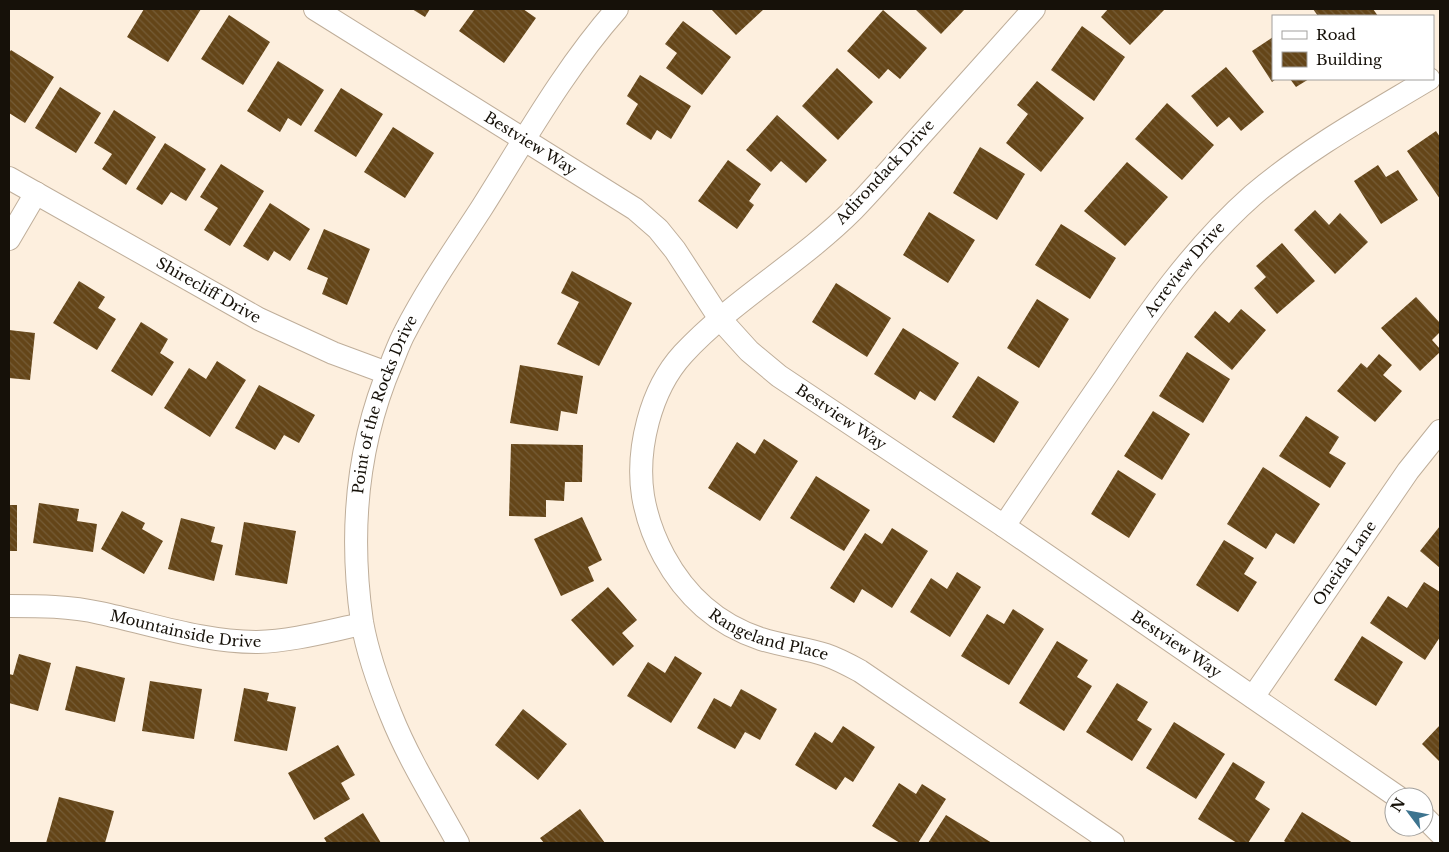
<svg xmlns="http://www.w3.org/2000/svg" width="1449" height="852" viewBox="0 0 1449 852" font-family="'Libre Baskerville',serif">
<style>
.building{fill:url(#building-back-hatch)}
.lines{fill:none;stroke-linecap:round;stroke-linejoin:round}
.street-casing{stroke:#bfae9a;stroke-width:24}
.street{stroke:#fff;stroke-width:22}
.labels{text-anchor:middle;stroke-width:5;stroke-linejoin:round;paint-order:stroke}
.street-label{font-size:15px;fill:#161109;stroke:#fff}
</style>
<defs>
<pattern id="building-back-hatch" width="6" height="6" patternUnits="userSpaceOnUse" patternTransform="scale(1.25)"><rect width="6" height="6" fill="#644518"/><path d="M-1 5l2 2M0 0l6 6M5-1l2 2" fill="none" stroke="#755c37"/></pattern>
</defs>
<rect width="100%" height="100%" fill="#fdefde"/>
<path class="building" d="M 144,9 L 201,9 L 168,62 L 127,37 Z
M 412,9 L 430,9 L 425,17 Z
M 475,9 L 523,9 L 536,18 L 504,63 L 459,31 Z
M 711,9 L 764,9 L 736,35 Z
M 915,9 L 965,9 L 941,34 Z
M 1108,9 L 1165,9 L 1130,45 L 1101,17 Z
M 1313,9 L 1373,9 L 1378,16 L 1318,16 Z
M 883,10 L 927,48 L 900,79 L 888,69 L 879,79 L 847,51 Z
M 229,15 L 270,42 L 243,85 L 201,59 Z
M 683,21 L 731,57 L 702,95 L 666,68 L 677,53 L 665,44 Z
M 1082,26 L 1125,57 L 1094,101 L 1051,70 Z
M 1273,37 L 1273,79 L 1276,79 L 1272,82 L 1252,51 Z
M 11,50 L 54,77 L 25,123 L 9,113 L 9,53 Z
M 278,61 L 324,90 L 301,126 L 288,118 L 280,132 L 247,111 Z
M 1226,67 L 1264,112 L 1241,131 L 1229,117 L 1217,127 L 1191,96 Z
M 837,68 L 873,102 L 838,140 L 802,106 Z
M 640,75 L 691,106 L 671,139 L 657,130 L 651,140 L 626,124 L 638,104 L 627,96 Z
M 1290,79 L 1309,79 L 1296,87 Z
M 1037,81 L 1084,118 L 1041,172 L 1006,143 L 1028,114 L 1017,105 Z
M 60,87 L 101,113 L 76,153 L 35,128 Z
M 341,88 L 383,114 L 356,157 L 314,131 Z
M 1167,103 L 1214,145 L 1182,180 L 1135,139 Z
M 114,110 L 156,137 L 126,185 L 102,169 L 112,154 L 94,143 Z
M 777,115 L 827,160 L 806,183 L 781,161 L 771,172 L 746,150 Z
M 393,127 L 434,153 L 405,198 L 364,172 Z
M 1436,131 L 1440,137 L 1440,199 L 1407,151 Z
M 165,143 L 206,169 L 186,201 L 171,192 L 162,205 L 136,189 Z
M 980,147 L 1025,174 L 997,220 L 953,193 Z
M 728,160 L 761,184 L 749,201 L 754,205 L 737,229 L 698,201 Z
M 1127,162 L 1168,197 L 1125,246 L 1084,211 Z
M 221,164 L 264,191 L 230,246 L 204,230 L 218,208 L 200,197 Z
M 1378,165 L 1386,177 L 1398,170 L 1418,200 L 1381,224 L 1354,181 Z
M 270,203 L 310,229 L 290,261 L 274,251 L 268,261 L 243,246 Z
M 1315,210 L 1329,225 L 1340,213 L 1368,242 L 1335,274 L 1294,230 Z
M 929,212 L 975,240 L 948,283 L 903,255 Z
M 1061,224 L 1116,258 L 1090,299 L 1035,265 Z
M 324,229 L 370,249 L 347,305 L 322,294 L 328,278 L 307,269 Z
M 1282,243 L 1315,281 L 1277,314 L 1254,288 L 1266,277 L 1256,266 Z
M 572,271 L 632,303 L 599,366 L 557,344 L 579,302 L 561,293 Z
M 79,281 L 105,297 L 98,308 L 116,319 L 97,350 L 53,323 Z
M 836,283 L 891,318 L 867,357 L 812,322 Z
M 1416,297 L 1440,323 L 1440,332 L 1432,340 L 1440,349 L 1440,352 L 1420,371 L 1381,328 Z
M 1037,299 L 1069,319 L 1039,368 L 1007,348 Z
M 1241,309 L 1266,330 L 1232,370 L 1194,337 L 1215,311 L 1229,323 Z
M 141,322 L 168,339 L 160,353 L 174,362 L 152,396 L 111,371 Z
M 903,328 L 959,363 L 935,401 L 920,391 L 915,400 L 874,374 Z
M 9,330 L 35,333 L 30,380 L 9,378 Z
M 1187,352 L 1230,379 L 1203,423 L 1159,396 Z
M 1379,354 L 1392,365 L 1383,375 L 1402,391 L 1375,422 L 1337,391 L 1361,363 L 1367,368 Z
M 217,361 L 246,380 L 210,437 L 164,408 L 189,368 L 206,379 Z
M 520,365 L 583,376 L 577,414 L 561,411 L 558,431 L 510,423 Z
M 978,376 L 1019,402 L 994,443 L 952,417 Z
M 259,385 L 315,415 L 299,443 L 284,435 L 275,450 L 235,428 Z
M 1153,411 L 1190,434 L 1162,480 L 1124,456 Z
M 1306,416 L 1339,437 L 1329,453 L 1346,463 L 1330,488 L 1279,456 Z
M 764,439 L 798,461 L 760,521 L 708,488 L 737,442 L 755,454 Z
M 511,444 L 583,445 L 582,482 L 565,482 L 564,501 L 546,500 L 546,517 L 509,516 Z
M 1263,467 L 1320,504 L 1294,544 L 1276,533 L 1266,549 L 1227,524 Z
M 1118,470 L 1156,494 L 1129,538 L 1091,514 Z
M 816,476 L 870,510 L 844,551 L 790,518 Z
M 39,503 L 79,509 L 77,521 L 97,524 L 93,552 L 33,543 Z
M 9,505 L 17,505 L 17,551 L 9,551 Z
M 122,511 L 145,523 L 142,529 L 163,541 L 144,574 L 101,549 Z
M 582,517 L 602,560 L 588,567 L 594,581 L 561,596 L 534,539 Z
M 181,518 L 215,527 L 211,542 L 223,545 L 214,581 L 168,569 Z
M 244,522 L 296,531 L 287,584 L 235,575 Z
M 1440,526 L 1440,568 L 1420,551 Z
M 892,528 L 928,551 L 892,608 L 862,589 L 854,603 L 830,588 L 865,533 L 882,544 Z
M 1224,540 L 1254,558 L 1244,574 L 1257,582 L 1238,612 L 1196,585 Z
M 957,572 L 981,587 L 950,637 L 910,612 L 931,578 L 947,589 Z
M 1424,582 L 1440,592 L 1440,637 L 1425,660 L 1370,623 L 1388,596 L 1407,608 Z
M 608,587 L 637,620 L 622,633 L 634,646 L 613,666 L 571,620 Z
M 1013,609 L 1044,629 L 1009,685 L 961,656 L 987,614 L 1004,624 Z
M 1362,636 L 1403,662 L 1376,706 L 1334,680 Z
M 1057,641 L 1088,660 L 1077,677 L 1092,686 L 1064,731 L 1019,703 Z
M 19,654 L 51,663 L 38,711 L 9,703 L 9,674 L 13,675 Z
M 675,656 L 702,673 L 671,723 L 627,696 L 648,662 L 665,673 Z
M 76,666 L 125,678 L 115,722 L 65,710 Z
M 150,681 L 202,689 L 194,739 L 142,731 Z
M 1117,683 L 1148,702 L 1137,720 L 1152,729 L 1132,761 L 1086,732 Z
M 244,688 L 269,693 L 267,701 L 296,707 L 287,751 L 234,741 Z
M 741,689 L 777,709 L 760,740 L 745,732 L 735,749 L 697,728 L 714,698 L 731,707 Z
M 523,709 L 567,744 L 538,780 L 495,745 Z
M 1174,722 L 1225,754 L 1196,799 L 1146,768 Z
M 1440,725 L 1440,762 L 1422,744 Z
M 843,726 L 875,747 L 853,782 L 845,777 L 836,790 L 795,765 L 815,732 L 832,743 Z
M 338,745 L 355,775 L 341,783 L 350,799 L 314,820 L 288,773 Z
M 1233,762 L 1265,782 L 1255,799 L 1270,809 L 1248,843 L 1237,843 L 1198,819 Z
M 899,783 L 916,794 L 922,784 L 946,799 L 918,843 L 900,843 L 872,826 Z
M 59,797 L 114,811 L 105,843 L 46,843 Z
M 580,809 L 605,843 L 544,843 L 540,838 Z
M 1302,812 L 1353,843 L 1287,843 L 1284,841 Z
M 363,813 L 381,843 L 327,843 L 324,838 Z
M 946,815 L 992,843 L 928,843 Z"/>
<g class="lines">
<defs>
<g id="street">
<path id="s1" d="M 315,9 L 635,209 L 658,229 L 675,250 L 720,319 L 749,351 L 779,376 L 1004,526 L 1398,797"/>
<path id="s2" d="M 1034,9 C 996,51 958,94 920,136 C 898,161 876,186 853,210 C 800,263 733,300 683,354 C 650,390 636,450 643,496 C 650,537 672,579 704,607 C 720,621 740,632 761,639 C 782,646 805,648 826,655 C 838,659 849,665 860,671 L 1113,843"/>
<path id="s3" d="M 9,178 L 259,319 L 333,353 L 387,373"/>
<path d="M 9,239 L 36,193"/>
<path id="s4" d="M 1004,526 C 1037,477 1070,428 1104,379 C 1148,313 1193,248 1253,195 C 1307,149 1369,115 1429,79"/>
<path id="s5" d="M 9,606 C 39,606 70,606 100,613 C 152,624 203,642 257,642 C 293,641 328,631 362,624"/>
<path id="s6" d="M 1253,697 L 1408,471 L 1440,431"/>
<path d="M 1424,817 L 1440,833"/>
<path id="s7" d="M 458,843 C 435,801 409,760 391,715 C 380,688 367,650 362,622 C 349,532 356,446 392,362 C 396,352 400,341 405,332 C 427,289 455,249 481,209 C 524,141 564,69 617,9"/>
</g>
</defs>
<use href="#street" class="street-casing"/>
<use href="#street" class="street"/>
</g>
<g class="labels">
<g class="street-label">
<text dy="5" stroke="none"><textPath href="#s1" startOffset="254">Bestview Way</textPath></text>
<text transform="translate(885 172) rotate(-47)" y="5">Adirondack Drive</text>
<text dy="5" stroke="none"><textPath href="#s4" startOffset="314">Acreview Drive</textPath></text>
<text dy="5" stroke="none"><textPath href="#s3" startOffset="229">Shirecliff Drive</textPath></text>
<text dy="5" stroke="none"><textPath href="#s7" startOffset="464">Point of the Rocks Drive</textPath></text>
<text dy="5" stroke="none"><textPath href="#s1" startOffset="674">Bestview Way</textPath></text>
<text dy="5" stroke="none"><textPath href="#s6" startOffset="162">Oneida Lane</textPath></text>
<text dy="5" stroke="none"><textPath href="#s5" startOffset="179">Mountainside Drive</textPath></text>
<text dy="5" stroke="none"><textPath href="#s2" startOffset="846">Rangeland Place</textPath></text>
<text dy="5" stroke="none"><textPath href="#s1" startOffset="1079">Bestview Way</textPath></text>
</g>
</g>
<rect width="1449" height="852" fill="none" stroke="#161109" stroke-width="20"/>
<rect x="1272" y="15" width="162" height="65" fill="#ffffff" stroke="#a2a09d"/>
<rect x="1282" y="31" width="25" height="8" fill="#ffffff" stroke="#a2a09d"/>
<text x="1316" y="40" font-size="15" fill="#161109">Road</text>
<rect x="1282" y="52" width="25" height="15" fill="url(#building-back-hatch)" stroke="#a2a09d"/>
<text x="1316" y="65" font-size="15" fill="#161109">Building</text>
<g transform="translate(1409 812) rotate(302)"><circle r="24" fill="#ffffff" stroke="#a2a09d"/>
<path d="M0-4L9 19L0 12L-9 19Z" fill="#3d748f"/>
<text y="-8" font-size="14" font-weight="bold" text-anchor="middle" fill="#161109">N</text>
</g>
</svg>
